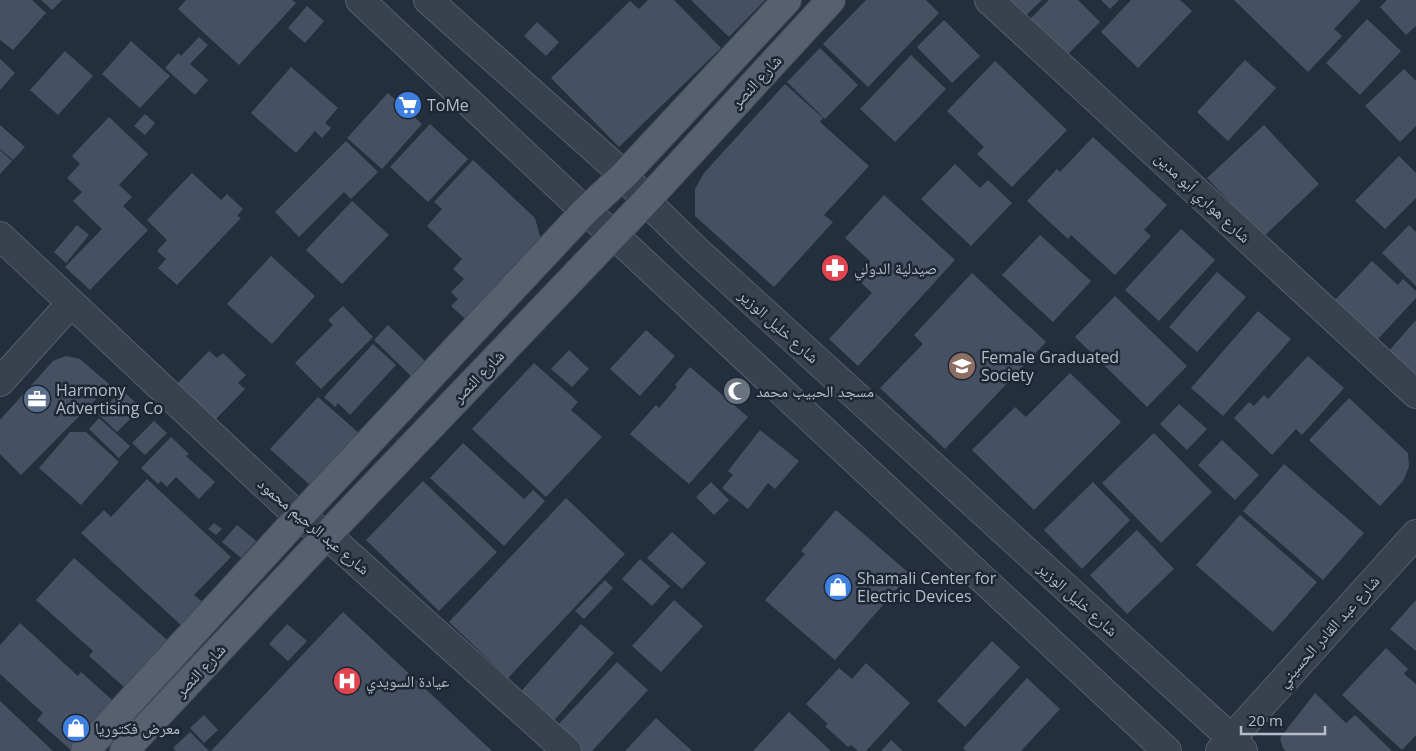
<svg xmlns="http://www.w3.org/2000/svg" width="1416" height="751" viewBox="0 0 1416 751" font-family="'Open Sans','Noto Naskh Arabic',sans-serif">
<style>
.building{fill:#455162}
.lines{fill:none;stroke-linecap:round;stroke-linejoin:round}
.minor-casing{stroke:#565f6c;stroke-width:30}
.major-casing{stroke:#414a57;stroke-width:30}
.minor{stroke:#38414e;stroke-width:28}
.major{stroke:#56606e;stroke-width:28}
.labels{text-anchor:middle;stroke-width:5;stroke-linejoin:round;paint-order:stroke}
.street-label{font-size:16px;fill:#b4bcc9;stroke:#1d2633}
.poi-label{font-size:16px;fill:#b4bcc9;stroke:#1d2633;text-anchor:start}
</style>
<rect width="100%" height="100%" fill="#242f3e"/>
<path class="building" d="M 0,0 L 32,0 L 46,13 L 13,50 L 0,40 Z
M 41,0 L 62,0 L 52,10 Z
M 186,0 L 292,0 L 296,3 L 239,65 L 178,9 Z
M 648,0 L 674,0 L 721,48 L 619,147 L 551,78 L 630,1 L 639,9 Z
M 691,0 L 765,0 L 729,37 Z
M 866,0 L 926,0 L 939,13 L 868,87 L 823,44 Z
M 1007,0 L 1042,0 L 1025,16 Z
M 1049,0 L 1078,0 L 1100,22 L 1065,57 L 1028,21 Z
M 1101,0 L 1119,0 L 1110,9 Z
M 1131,0 L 1180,0 L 1192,11 L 1138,68 L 1101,32 Z
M 1234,0 L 1361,0 L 1334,29 L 1342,36 L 1308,72 Z
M 1387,0 L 1416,0 L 1416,26 L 1406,35 L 1380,7 Z
M 307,6 L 324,21 L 305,43 L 288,28 Z
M 1367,19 L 1401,51 L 1360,95 L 1326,63 Z
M 944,20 L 980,56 L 952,83 L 917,47 Z
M 537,22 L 559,42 L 546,56 L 524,36 Z
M 199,37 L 208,45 L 190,64 L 208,80 L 195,95 L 165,68 L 178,53 L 181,56 Z
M 131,41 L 170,76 L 140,108 L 102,74 Z
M 820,48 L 858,85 L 825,119 L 787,82 Z
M 65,51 L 93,76 L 58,115 L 30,90 Z
M 911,55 L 946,89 L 895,142 L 860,109 Z
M 0,59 L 15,73 L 0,90 Z
M 1245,60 L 1276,88 L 1228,141 L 1197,112 Z
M 995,61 L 1067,130 L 1012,187 L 977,154 L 984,147 L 947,111 Z
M 291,67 L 338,108 L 325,123 L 331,128 L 322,138 L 315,131 L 296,153 L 251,113 Z
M 1404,69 L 1416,81 L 1416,126 L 1400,142 L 1365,106 Z
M 785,84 L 823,118 L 820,122 L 869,166 L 824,215 L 833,222 L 774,287 L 695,216 L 695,189 L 704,173 Z
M 388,93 L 422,124 L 382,169 L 347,138 Z
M 145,114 L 155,123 L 145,135 L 134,126 Z
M 109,117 L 148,154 L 119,185 L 132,197 L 123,206 L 148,230 L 90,290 L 65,267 L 102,229 L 73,201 L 82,192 L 67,178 L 80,164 L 72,156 Z
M 430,124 L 468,159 L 428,202 L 390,167 Z
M 0,125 L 25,147 L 13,160 L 0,149 Z
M 1264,125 L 1319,184 L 1263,237 L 1207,178 Z
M 1093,137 L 1167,205 L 1144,230 L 1151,236 L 1115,275 L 1071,235 L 1068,239 L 1027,201 L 1057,169 L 1060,172 Z
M 346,141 L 378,172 L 351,199 L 344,192 L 299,237 L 275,212 Z
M 0,150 L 12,161 L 0,174 Z
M 1399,156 L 1416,173 L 1416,198 L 1385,229 L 1355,201 Z
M 473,160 L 535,218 L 541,240 L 472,325 L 451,306 L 458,299 L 451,292 L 464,279 L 453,269 L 462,259 L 427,226 L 442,209 L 434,202 Z
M 955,164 L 980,188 L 988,180 L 1012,203 L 971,246 L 921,199 Z
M 192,173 L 221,200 L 227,194 L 243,209 L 237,216 L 241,218 L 177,285 L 158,268 L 166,259 L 157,251 L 167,240 L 147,220 Z
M 884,195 L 955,260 L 858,366 L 829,339 L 872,293 L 855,277 L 870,261 L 845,238 Z
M 352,201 L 389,235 L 342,284 L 306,250 Z
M 77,225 L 89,235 L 66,263 L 54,252 Z
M 1409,225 L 1416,232 L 1416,286 L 1382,253 Z
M 1181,229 L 1215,260 L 1159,321 L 1125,290 Z
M 1040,235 L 1091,281 L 1053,322 L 1002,275 Z
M 271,256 L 315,296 L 272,344 L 227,304 Z
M 1372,261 L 1398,285 L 1403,279 L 1416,291 L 1416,298 L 1378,339 L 1335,300 Z
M 1217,272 L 1246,297 L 1197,352 L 1169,327 Z
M 972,273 L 1046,342 L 945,449 L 880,388 L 923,344 L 914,335 Z
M 1115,296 L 1187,366 L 1147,407 L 1075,337 Z
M 343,306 L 373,337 L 321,389 L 295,363 L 333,325 L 328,320 Z
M 1258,311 L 1291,339 L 1223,416 L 1191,388 Z
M 1416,320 L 1416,377 L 1388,352 Z
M 388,325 L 425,361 L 411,376 L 374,340 Z
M 646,330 L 675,356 L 640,396 L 610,369 Z
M 373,344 L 396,365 L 350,415 L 338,403 L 335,407 L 324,397 Z
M 569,350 L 589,369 L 572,387 L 551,369 Z
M 209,351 L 217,358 L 223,353 L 246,375 L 238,383 L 245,389 L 215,420 L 177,384 Z
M 66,356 L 80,359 L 110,385 L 21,475 L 0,454 L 0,420 L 53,361 Z
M 1308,356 L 1344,388 L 1302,435 L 1296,429 L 1272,455 L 1234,418 L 1249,402 L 1254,406 L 1264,395 L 1268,399 Z
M 534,363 L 578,402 L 571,410 L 602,437 L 546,497 L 472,429 Z
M 690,367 L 748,417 L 689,484 L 630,434 L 656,405 L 659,408 L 677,387 L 675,385 Z
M 1070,373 L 1121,422 L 1034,510 L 972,450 L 1015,407 L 1026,417 Z
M 122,390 L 141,408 L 117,432 L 98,414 Z
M 318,397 L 360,434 L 312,487 L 270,449 Z
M 1349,398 L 1408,453 L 1409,467 L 1403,481 L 1380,506 L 1309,440 Z
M 1179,404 L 1207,429 L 1187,450 L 1160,424 Z
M 99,418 L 130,446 L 119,458 L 89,429 Z
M 154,421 L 167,433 L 145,455 L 132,443 Z
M 760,430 L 799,461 L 775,489 L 768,483 L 748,509 L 722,488 L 733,475 L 728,471 Z
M 70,432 L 86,432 L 119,462 L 81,505 L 39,468 Z
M 1154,433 L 1212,492 L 1161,543 L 1102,483 Z
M 171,437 L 189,454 L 186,456 L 215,482 L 199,499 L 176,477 L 167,487 L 161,481 L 158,484 L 141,468 Z
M 1222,440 L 1259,475 L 1235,500 L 1198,465 Z
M 463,443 L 524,499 L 533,490 L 545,501 L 504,546 L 430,478 Z
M 1284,464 L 1364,533 L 1323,580 L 1243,511 Z
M 147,479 L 231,557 L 194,595 L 204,603 L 182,626 L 81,533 L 104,510 L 111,517 Z
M 423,481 L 497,552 L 439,611 L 366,540 Z
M 711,482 L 729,500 L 714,515 L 696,497 Z
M 1093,482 L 1130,520 L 1082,569 L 1044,530 Z
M 566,498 L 625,554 L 508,678 L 449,622 Z
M 836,510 L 910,574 L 835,660 L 765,600 L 805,554 L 801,551 Z
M 1240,515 L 1317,582 L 1273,632 L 1196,565 Z
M 214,523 L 222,529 L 216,535 L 208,529 Z
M 237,525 L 256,541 L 241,558 L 222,542 Z
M 1137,530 L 1174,569 L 1127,614 L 1090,575 Z
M 672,532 L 706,563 L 682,589 L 647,558 Z
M 74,558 L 174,646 L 132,694 L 89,656 L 93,651 L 36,600 Z
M 640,559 L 670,586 L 652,606 L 622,579 Z
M 605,580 L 613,588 L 584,619 L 575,611 Z
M 674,600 L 703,626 L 661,672 L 632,646 Z
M 1416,600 L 1416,651 L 1390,629 Z
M 343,612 L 492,751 L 211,751 Z
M 20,623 L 78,676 L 81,672 L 120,707 L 80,751 L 72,751 L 37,720 L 43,713 L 0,674 L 0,645 Z
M 287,624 L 307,641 L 288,661 L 269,644 Z
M 581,624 L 614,653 L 549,726 L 516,697 Z
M 992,641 L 1020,667 L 965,727 L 937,701 Z
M 1386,648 L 1408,669 L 1404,674 L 1416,684 L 1416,735 L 1402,750 L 1342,695 Z
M 617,662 L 648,690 L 592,751 L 578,751 L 554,729 Z
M 866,663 L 910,703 L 866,751 L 858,751 L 851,745 L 848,747 L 825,726 L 828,724 L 806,704 L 839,668 L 852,679 Z
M 1027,678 L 1060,709 L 1021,751 L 966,751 L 963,748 Z
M 1315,693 L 1346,723 L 1355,715 L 1392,751 L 1286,751 L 1283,748 L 1280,738 Z
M 0,701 L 53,751 L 0,751 Z
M 789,712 L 831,751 L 753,751 Z
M 204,715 L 218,730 L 204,743 L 190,728 Z
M 656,718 L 692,751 L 625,751 Z
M 190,732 L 209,751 L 176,751 L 173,748 Z
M 891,740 L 903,751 L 881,751 Z"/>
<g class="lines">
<defs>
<path id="minor" d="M 360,0 L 585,211 L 613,234 L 1167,751
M 428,0 L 624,175 L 646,201 L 696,250 L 1232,739 L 1243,751
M 989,0 L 1416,394
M 0,236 L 299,517 L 327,535 L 567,751
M 0,382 L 71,303
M 1220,751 L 1416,534"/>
<path id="major" d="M 85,751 L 299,517 L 585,211 L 624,175 L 787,0
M 124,751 L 327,535 L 646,201 L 831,0"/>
</defs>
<use href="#minor" class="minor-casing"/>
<use href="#major" class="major-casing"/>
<use href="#minor" class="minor"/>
<use href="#major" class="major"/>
</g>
<defs>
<symbol id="supermarket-disc" viewBox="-11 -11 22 22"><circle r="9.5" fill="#3f7fe0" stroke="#1d2633"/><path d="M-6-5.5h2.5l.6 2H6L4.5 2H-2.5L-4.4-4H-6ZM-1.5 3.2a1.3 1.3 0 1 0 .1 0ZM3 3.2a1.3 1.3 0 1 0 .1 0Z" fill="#fff"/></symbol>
<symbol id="pharmacy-disc" viewBox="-11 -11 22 22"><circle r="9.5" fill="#e0444e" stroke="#1d2633"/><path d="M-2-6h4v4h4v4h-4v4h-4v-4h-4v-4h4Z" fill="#fff"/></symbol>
<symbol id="university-disc" viewBox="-11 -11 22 22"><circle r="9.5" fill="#8d6e63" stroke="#1d2633"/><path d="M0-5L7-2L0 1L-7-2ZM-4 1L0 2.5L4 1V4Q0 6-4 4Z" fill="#fff"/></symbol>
<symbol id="mosque-disc" viewBox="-11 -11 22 22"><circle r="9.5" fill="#6b7280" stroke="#1d2633"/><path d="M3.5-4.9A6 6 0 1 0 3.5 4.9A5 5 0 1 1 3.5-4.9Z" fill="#fff"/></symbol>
<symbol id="office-disc" viewBox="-11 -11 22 22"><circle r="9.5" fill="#5c6f8a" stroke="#1d2633"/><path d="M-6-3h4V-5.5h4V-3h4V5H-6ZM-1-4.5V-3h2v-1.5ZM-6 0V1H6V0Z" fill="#fff"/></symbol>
<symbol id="shop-disc" viewBox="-11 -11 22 22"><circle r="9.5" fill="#3f7fe0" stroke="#1d2633"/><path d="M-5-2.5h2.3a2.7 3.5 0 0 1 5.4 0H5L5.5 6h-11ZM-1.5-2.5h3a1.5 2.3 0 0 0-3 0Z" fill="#fff"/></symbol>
<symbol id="hospital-disc" viewBox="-11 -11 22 22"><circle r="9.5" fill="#e0444e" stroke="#1d2633"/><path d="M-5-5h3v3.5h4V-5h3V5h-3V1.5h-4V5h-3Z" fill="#fff"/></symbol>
</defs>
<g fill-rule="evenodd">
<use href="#supermarket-disc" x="392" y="89" width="32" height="32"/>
<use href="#pharmacy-disc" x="819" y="252" width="32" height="32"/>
<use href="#university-disc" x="946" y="350" width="32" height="32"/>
<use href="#mosque-disc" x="721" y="375" width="32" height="32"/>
<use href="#office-disc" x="21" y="383" width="32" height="32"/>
<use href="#shop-disc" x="822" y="571" width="32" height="32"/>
<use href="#hospital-disc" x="331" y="665" width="32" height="32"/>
<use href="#shop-disc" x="60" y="712" width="32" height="32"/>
</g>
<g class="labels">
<g class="street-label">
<text transform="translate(756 81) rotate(-47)" y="6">شارع النصر</text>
<text transform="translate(1203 197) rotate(43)" y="6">شارع هواري أبو مدين</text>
<text transform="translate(779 326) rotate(42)" y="6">شارع خليل الوزير</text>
<text transform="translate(478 376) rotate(-46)" y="6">شارع النصر</text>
<text transform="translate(314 526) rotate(40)" y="6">شارع عبد الرحيم محمود</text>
<text transform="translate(1078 599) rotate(42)" y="6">شارع خليل الوزير</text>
<text transform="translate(1328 631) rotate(-48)" y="6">شارع عبد القادر الحسيني</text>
<text transform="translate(200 670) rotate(-47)" y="6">شارع النصر</text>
</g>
<g class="poi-label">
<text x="427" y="111">ToMe</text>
<text x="854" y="274">صيدلية الدولي</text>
<text x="981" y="363">Female Graduated<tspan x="981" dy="18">Society</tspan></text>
<text x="56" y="396">Harmony<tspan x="56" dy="18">Advertising Co</tspan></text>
<text x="756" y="397">مسجد الحبيب محمد</text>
<text x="857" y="584">Shamali Center for<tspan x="857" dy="18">Electric Devices</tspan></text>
<text x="366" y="687">عيادة السويدي</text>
<text x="95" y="734">معرض فكتوريا</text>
</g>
</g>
<path d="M1241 726v8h84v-8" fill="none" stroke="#b4bcc9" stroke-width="2.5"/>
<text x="1248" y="726" font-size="15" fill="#b4bcc9" stroke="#1d2633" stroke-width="4" paint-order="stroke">20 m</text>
</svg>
